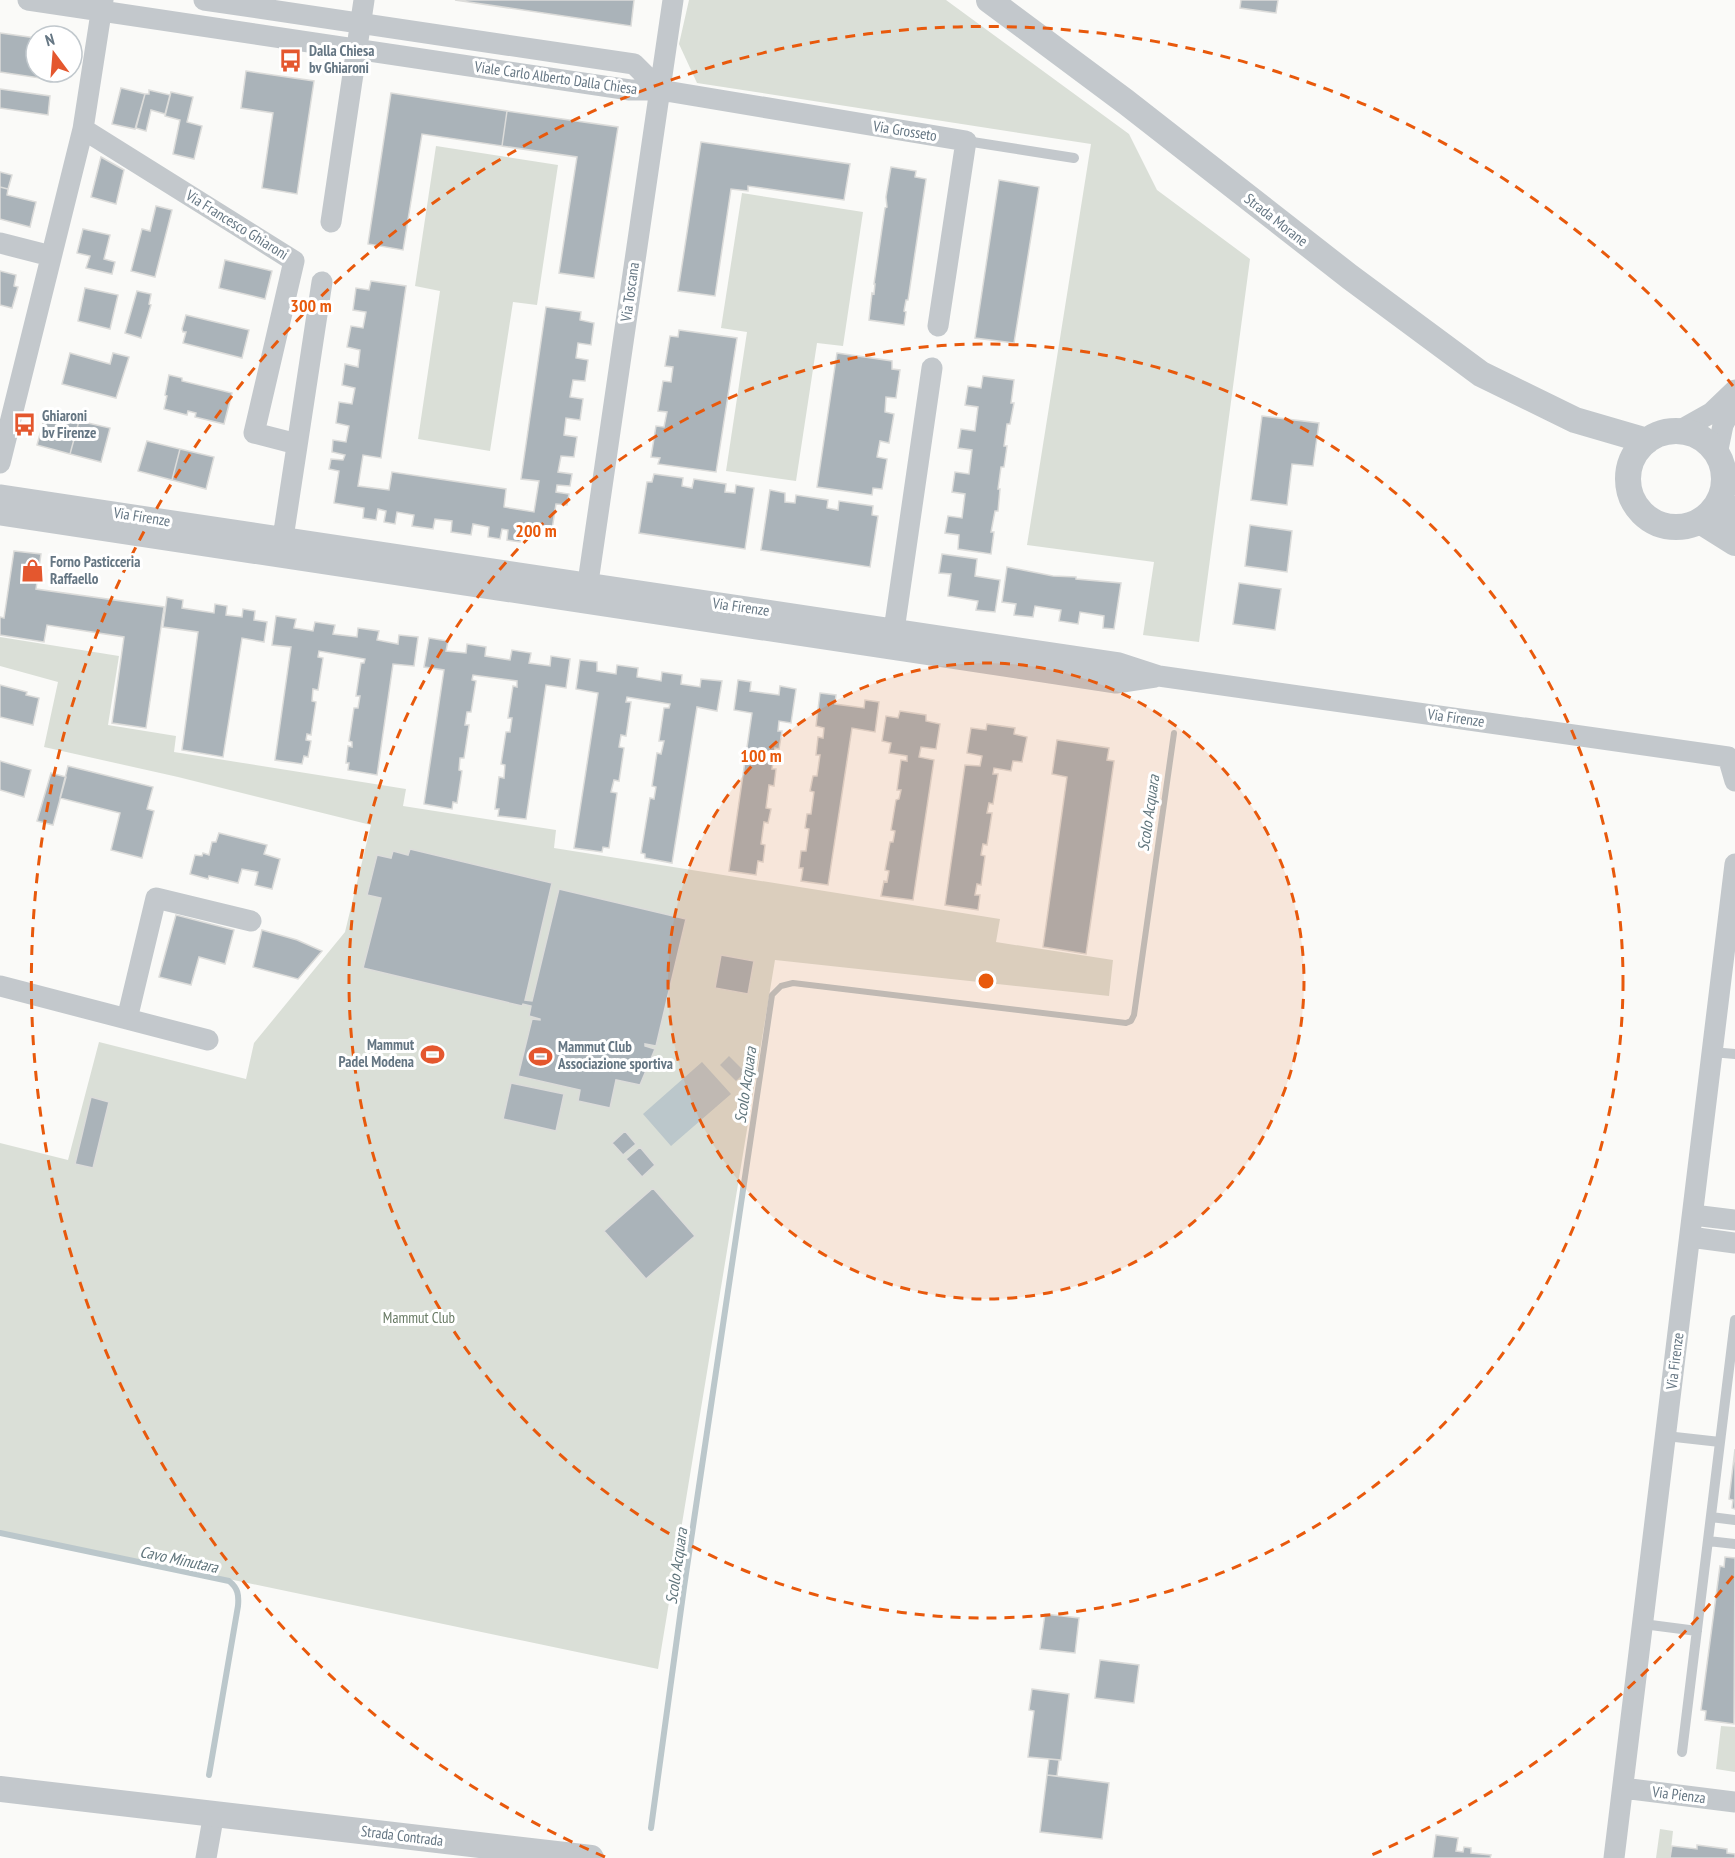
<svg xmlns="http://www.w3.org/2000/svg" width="1735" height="1858" viewBox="0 0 1735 1858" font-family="'PT Sans Narrow',sans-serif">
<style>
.green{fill:#dadfd7}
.water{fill:#bbc7cb}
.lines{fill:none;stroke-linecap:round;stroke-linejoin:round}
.stream{stroke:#bbc7cb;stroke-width:6}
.building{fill:#aab3b9;stroke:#dcdcda;stroke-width:1.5}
.service{stroke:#c3c8cc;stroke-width:10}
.minor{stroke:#c3c8cc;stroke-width:21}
.tertiary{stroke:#c3c8cc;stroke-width:26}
.ring{fill:none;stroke:#e8590c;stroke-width:3;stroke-dasharray:10 8}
.labels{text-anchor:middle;stroke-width:6;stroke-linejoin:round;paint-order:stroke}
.poi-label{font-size:15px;font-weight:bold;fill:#657683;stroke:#fff;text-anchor:start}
.street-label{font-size:15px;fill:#657683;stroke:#fff}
.park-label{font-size:15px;fill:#687a64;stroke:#fff}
.water-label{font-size:16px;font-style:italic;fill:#60757c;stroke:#fff}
.centre{fill:#e8590c;stroke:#fff;stroke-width:3}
.ring-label{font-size:18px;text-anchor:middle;font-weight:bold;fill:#e8590c;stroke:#fff;stroke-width:6;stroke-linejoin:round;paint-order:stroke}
</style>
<rect width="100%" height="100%" fill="#fafaf8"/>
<path class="green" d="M 689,0 L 946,0 L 1129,134 L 1157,190 L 1250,259 L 1199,642 L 1143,635 L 1154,562 L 1027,545 L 1091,144 L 697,83 L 679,44 Z
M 436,146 L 558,165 L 537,305 L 513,302 L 490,451 L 418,439 L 440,291 L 415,286 Z
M 742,193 L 863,212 L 843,346 L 817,343 L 796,481 L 726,471 L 747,332 L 721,328 Z
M 0,637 L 119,656 L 108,725 L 176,736 L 174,752 L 406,789 L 403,806 L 556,830 L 554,848 L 1000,919 L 996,942 L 1113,960 L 1109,996 L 775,960 L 658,1669 L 0,1531 L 0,1143 L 68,1160 L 99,1042 L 246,1079 L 254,1043 L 345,932 L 371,825 L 178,777 L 44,747 L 58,682 L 0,666 Z
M 1721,1726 L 1735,1727 L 1735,1772 L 1716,1769 Z
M 1660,1829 L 1673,1831 L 1670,1858 L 1656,1858 Z"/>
<path class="water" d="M 729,1056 L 745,1072 L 736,1081 L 720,1065 Z
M 702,1062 L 731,1094 L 671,1146 L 643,1114 Z"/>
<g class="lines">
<path class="stream" d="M 0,1533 L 229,1581 C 238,1588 239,1595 238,1606 L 209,1775
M 651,1828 L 684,1587 L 772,995 L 781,986 L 793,983 L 1126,1023 L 1131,1021 L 1134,1015 L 1174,733"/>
</g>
<path class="building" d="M 455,0 L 634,0 L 631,26 Z
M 1241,0 L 1278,0 L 1276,13 L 1240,8 Z
M 0,33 L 36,38 L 36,72 L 54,72 L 53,80 L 0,72 Z
M 246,71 L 314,81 L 297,194 L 262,188 L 273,113 L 241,108 Z
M 121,88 L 145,94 L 135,129 L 112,124 Z
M 0,89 L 50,96 L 48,115 L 0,108 Z
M 149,90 L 170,95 L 165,114 L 151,110 L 146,131 L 136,128 L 145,94 L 149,94 Z
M 171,92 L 193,97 L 187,122 L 202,126 L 194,159 L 173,154 L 180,120 L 165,116 Z
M 391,93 L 507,111 L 502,146 L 422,134 L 403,250 L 368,244 Z
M 507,111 L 618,127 L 594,278 L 559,273 L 577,157 L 502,146 Z
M 701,142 L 850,164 L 844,200 L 748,186 L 748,191 L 731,189 L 715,296 L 678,291 Z
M 101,157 L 124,170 L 116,204 L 91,197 Z
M 891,167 L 916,171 L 915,177 L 926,179 L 908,300 L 906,300 L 904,311 L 906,312 L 904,325 L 869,320 L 872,293 L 874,294 L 875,284 L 874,284 L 885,208 L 887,207 L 886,197 Z
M 0,172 L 12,175 L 8,189 L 0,187 Z
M 999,180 L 1039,187 L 1014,343 L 975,338 Z
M 0,187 L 8,189 L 7,195 L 36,202 L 30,227 L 0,219 Z
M 156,206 L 172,210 L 155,277 L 131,271 L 142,229 L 150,231 Z
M 83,229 L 110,235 L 104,259 L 115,262 L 112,274 L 86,268 L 90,256 L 77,253 Z
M 225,260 L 272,271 L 265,299 L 219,288 Z
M 0,271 L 16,275 L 14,286 L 18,287 L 12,308 L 0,305 Z
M 371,281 L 406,286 L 381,458 L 363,455 L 358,486 L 389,490 L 392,472 L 506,489 L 504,507 L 534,512 L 539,481 L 521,479 L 546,307 L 581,312 L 580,320 L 594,323 L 591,345 L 578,343 L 576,358 L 588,360 L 585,381 L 573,380 L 570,397 L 583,399 L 580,420 L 566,418 L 564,435 L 577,437 L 574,457 L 561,456 L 558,472 L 572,474 L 570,486 L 557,485 L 556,492 L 569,494 L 567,505 L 556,504 L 551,536 L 522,531 L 520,542 L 507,540 L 508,530 L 502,529 L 500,539 L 488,537 L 489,527 L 473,524 L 471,535 L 451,532 L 452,521 L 435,519 L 433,529 L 412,526 L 414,515 L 397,512 L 395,524 L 384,522 L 386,511 L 378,509 L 376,520 L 363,518 L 364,508 L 334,503 L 339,471 L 329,469 L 331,459 L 343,460 L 345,455 L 332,452 L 333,440 L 346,442 L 349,426 L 336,423 L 339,402 L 352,404 L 355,388 L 342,385 L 345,364 L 358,367 L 360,350 L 347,347 L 351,326 L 363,328 L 366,312 L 353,310 L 356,288 L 369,290 Z
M 85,288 L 118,295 L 110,329 L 78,321 Z
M 137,291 L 151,294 L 149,304 L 151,305 L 141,338 L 125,333 Z
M 186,315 L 249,330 L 242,358 L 183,343 L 186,332 L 183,332 L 182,329 Z
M 679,330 L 737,338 L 716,472 L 658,464 L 660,458 L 651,457 L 656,426 L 664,427 L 667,412 L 658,411 L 663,381 L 671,382 L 673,367 L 665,366 L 670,336 L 678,337 Z
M 70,353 L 110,364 L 113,353 L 129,357 L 116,398 L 62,384 Z
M 837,353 L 892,361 L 892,369 L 900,370 L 896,398 L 886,397 L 885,412 L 894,414 L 889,443 L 880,441 L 877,457 L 887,459 L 882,489 L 873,488 L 872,495 L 817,487 Z
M 169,375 L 182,378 L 182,381 L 232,393 L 224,424 L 195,417 L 196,413 L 188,411 L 187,415 L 164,409 L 167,396 L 165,395 Z
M 983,376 L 1014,380 L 1011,403 L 1014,403 L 1010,424 L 1007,424 L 1004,446 L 1007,446 L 1004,467 L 1001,467 L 998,489 L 1000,489 L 998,511 L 995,511 L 991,532 L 994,532 L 991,554 L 958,549 L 959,535 L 945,533 L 948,516 L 962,518 L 965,494 L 952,492 L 955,472 L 969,474 L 972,450 L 958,448 L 961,429 L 975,431 L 978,407 L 965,405 L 968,386 L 981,388 Z
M 46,412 L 79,421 L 70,454 L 37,445 Z
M 1262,416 L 1319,423 L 1313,466 L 1292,464 L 1287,505 L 1251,500 Z
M 79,421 L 110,428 L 101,462 L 70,454 Z
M 147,441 L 180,449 L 172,480 L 138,471 Z
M 180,449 L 214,457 L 206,489 L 172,480 Z
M 654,474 L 683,478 L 682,486 L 692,488 L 694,479 L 726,484 L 725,492 L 735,493 L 736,485 L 754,488 L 745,549 L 639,533 L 647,482 L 652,482 Z
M 770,490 L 785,493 L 785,502 L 795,503 L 796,495 L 828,500 L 827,508 L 838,510 L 839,501 L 873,506 L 872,515 L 878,516 L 870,567 L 761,550 Z
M 1250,525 L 1292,531 L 1287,572 L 1245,566 Z
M 14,551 L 41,554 L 36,589 L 164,607 L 146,728 L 112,723 L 124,637 L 47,625 L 44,642 L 0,635 L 0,617 L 4,618 Z
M 942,554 L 977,559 L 975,576 L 1000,580 L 995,612 L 976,610 L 978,601 L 948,596 L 951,574 L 939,573 Z
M 1007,567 L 1053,576 L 1076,577 L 1076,579 L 1121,583 L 1114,629 L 1103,628 L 1104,616 L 1080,612 L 1078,624 L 1059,621 L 1061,610 L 1035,606 L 1033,617 L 1014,615 L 1016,604 L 1002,602 Z
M 1239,583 L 1281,589 L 1275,630 L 1233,624 Z
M 167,597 L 183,600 L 182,608 L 214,613 L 215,604 L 227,606 L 226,615 L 242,617 L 243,609 L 255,611 L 254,620 L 267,622 L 264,642 L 242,638 L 223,757 L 182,750 L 198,632 L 163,627 Z
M 276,616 L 296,619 L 294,628 L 313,631 L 315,622 L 335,625 L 333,634 L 357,637 L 358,628 L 379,631 L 377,640 L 398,644 L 399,635 L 418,637 L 414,666 L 393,664 L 377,775 L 348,770 L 349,763 L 346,763 L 348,746 L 352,747 L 352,742 L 349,741 L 354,708 L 358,708 L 360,696 L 356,696 L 361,663 L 364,663 L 365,659 L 319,651 L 318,657 L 323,658 L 318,690 L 313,689 L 312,701 L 316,702 L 311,735 L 307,734 L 306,740 L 311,741 L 308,757 L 304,756 L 302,764 L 275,760 L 291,647 L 272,645 Z
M 429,638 L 448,641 L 446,651 L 466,653 L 467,644 L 486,647 L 485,656 L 510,660 L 512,650 L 531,653 L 529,663 L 550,666 L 551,656 L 570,659 L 566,688 L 546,685 L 526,819 L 498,816 L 499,809 L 495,809 L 499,777 L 504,778 L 505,765 L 501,764 L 506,732 L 510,732 L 512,718 L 508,718 L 513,686 L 517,687 L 517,681 L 473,675 L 472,680 L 476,681 L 471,712 L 467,712 L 465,725 L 469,725 L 464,758 L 460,758 L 459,770 L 462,771 L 457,803 L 453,802 L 452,809 L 424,804 L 444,670 L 424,667 Z
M 580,660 L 597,662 L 597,671 L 616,674 L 617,665 L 638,668 L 637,677 L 661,681 L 662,672 L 682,675 L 681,684 L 700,687 L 701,679 L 722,681 L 717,711 L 697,707 L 672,863 L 645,858 L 645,854 L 641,853 L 650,798 L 654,799 L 656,787 L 652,786 L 657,753 L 661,754 L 664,741 L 659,741 L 664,708 L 669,708 L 670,704 L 627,697 L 626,702 L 631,702 L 626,736 L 621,735 L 619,747 L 624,748 L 619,781 L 614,780 L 611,792 L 617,793 L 609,848 L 603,847 L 602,852 L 574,848 L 598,693 L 576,689 Z
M 738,680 L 751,682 L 750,691 L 779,695 L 780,686 L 796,689 L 791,723 L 779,721 L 778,731 L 782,731 L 779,749 L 775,748 L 772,769 L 776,769 L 774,786 L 769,785 L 766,808 L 771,809 L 768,823 L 764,822 L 761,844 L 765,845 L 763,862 L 758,861 L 756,875 L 729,871 L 752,713 L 734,710 Z
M 0,685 L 27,692 L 26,695 L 39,698 L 33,725 L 0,717 Z
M 820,693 L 836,695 L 835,704 L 864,708 L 865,700 L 879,702 L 875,732 L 852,728 L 828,885 L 801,881 L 803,868 L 799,868 L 801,851 L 806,851 L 809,829 L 805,828 L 807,814 L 811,814 L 814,792 L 810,791 L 813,776 L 817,776 L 820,755 L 816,755 L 818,737 L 823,738 L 824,728 L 816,726 Z
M 900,711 L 926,715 L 926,721 L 940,724 L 936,749 L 921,747 L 919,757 L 934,760 L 913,900 L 881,896 L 884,881 L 887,882 L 889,871 L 885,870 L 890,842 L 893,842 L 895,831 L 891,830 L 896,800 L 899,799 L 901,790 L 897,790 L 901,760 L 907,761 L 907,756 L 889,753 L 891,743 L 882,741 L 886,716 L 898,718 Z
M 987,724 L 1015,728 L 1014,734 L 1027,737 L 1022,762 L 1013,761 L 1011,771 L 994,768 L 993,774 L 998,774 L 993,804 L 989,803 L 987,813 L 992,813 L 987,845 L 983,844 L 981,855 L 985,856 L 981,885 L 977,884 L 975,895 L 980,895 L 978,910 L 945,905 L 965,765 L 980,766 L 982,756 L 967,753 L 971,728 L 986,730 Z
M 1057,740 L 1109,748 L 1107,760 L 1114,761 L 1086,954 L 1043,947 L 1067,777 L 1052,774 Z
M 0,761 L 31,770 L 24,797 L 0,790 Z
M 68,766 L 153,787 L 147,809 L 154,811 L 142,858 L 111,850 L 120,813 L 60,798 Z
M 51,773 L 66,777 L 53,825 L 37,821 Z
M 219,833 L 267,845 L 264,854 L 280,859 L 272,889 L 255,885 L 258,872 L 242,869 L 238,883 L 209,876 L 208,879 L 190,874 L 195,855 L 202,856 L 203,853 L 209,855 L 212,842 L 216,842 Z
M 410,849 L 552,883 L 525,1000 L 532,1001 L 559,889 L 686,919 L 656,1046 L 645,1044 L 645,1046 L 655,1049 L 640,1085 L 616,1080 L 610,1108 L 578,1101 L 580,1090 L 518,1076 L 532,1019 L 540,1020 L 540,1019 L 529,1016 L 531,1006 L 523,1004 L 522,1006 L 363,968 L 381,898 L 367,895 L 377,855 L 391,858 L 393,851 L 408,855 Z
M 176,915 L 234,930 L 225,964 L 199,957 L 191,985 L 159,977 Z
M 262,930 L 297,940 L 322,951 L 298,979 L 253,967 Z
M 721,955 L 754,961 L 748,994 L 715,988 Z
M 511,1083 L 564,1094 L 556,1131 L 503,1119 Z
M 91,1097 L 109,1102 L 93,1168 L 75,1164 Z
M 625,1131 L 636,1144 L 623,1155 L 612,1143 Z
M 640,1147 L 655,1165 L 642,1177 L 626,1159 Z
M 653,1188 L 695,1236 L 646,1279 L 604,1231 Z
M 1735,1449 L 1735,1509 L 1732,1508 L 1733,1500 L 1729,1499 Z
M 1725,1557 L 1735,1558 L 1734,1724 L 1705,1720 L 1706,1711 L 1701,1710 L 1720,1566 L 1724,1567 Z
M 1045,1614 L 1079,1618 L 1075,1653 L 1040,1649 Z
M 1100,1660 L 1139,1665 L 1134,1703 L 1095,1698 Z
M 1032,1689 L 1069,1694 L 1061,1760 L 1028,1757 L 1034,1711 L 1029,1710 Z
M 1049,1759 L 1059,1760 L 1057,1776 L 1047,1775 Z
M 1047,1775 L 1109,1783 L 1102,1839 L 1040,1832 Z
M 1436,1835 L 1458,1838 L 1456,1851 L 1463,1852 L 1464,1847 L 1471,1848 L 1471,1853 L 1491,1855 L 1490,1858 L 1433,1858 Z
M 1697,1845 L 1727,1849 L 1727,1853 L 1735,1854 L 1735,1858 L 1670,1858 L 1672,1846 L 1697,1849 Z"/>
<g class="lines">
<path class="service" d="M 966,141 L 1074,158
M 1712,1052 L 1735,1054
M 1666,1436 L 1720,1442
M 1711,1517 L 1735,1520
M 1708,1541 L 1735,1544
M 1643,1624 L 1697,1631
M 1682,1752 L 1735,1320"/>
<path class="minor" d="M 28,0 L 630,90 L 660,90 L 966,141 L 938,326
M 204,0 L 634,64 L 660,90
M 83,129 L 294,261 L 254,433 L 297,444
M 331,222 L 364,0
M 0,243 L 51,256
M 1679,431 L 1711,413 L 1735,390
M 1717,454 L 1723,425 L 1735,402
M 0,463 L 83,129 L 103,0
M 0,495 L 1119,663 L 1159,676 L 1728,757 L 1735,781
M 0,515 L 1116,683 L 1155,677
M 281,551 L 322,282
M 586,596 L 673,0
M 892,644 L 932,368
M 0,986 L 208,1040
M 127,1019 L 156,898 L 251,921
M 1693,1215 L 1735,1220
M 1690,1237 L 1735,1243
M 1623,1788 L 1735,1802
M 206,1858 L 214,1813
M 1614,1858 L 1735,864"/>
<path class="tertiary" d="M 989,0 L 1126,102 L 1350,277 L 1481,374 L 1575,420 L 1647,441
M1628 479a48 48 0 1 1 96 0a48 48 0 1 1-96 0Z
M 1720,498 L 1735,518
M 1700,521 L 1735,543
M 0,1789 L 591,1858"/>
</g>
<circle cx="986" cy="981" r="318" fill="#e8590c" fill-opacity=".12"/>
<g class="ring">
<circle cx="986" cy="981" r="318"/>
<circle cx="986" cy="981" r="637"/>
<path d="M1733 1576A955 955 0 0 1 1367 1857M605 1857A955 955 0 1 1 1733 386"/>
</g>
<defs>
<symbol id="bus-bare" viewBox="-9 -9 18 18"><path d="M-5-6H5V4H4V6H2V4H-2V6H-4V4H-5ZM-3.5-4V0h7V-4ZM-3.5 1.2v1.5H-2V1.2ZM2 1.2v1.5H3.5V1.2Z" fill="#e4572e" stroke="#fff" stroke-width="2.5" paint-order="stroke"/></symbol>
<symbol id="shop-bare" viewBox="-9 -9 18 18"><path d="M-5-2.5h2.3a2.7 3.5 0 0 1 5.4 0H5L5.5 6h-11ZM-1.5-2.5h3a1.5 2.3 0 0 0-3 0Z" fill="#e4572e" stroke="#fff" stroke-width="2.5" paint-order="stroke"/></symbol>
<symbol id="stadium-bare" viewBox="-9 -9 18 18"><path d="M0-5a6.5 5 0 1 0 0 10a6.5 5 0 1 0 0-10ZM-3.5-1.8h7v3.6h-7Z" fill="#e4572e" stroke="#fff" stroke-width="2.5" paint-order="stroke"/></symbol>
</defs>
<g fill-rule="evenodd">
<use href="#bus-bare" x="274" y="44" width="33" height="33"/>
<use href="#bus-bare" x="8" y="408" width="33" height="33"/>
<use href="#shop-bare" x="16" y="554" width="33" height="33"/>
<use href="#stadium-bare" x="416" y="1038" width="33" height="33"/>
<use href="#stadium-bare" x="524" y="1040" width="33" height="33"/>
</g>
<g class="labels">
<g class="poi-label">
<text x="309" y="56">Dalla Chiesa<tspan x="309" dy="17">bv Ghiaroni</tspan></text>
<text x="42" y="421">Ghiaroni<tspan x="42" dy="17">bv Firenze</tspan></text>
<text x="50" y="567">Forno Pasticceria<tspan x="50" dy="17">Raffaello</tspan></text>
<text x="414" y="1050" text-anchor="end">Mammut<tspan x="414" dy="17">Padel Modena</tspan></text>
<text x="558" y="1052">Mammut Club<tspan x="558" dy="17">Associazione sportiva</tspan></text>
</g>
<g class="street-label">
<text transform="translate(556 78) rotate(8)" y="5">Viale Carlo Alberto Dalla Chiesa</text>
<text transform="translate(905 131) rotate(9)" y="5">Via Grosseto</text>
<text transform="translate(1276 220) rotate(38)" y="5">Strada Morane</text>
<text transform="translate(237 225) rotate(32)" y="5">Via Francesco Ghiaroni</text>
<text transform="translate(630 292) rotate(-82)" y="5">Via Toscana</text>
<text transform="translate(142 517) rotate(9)" y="5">Via Firenze</text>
<text transform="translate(741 607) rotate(8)" y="5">Via Firenze</text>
<text transform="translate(1456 718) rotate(8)" y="5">Via Firenze</text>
<text transform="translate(1675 1361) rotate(-83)" y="5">Via Firenze</text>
<text transform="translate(1679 1795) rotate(7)" y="5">Via Pienza</text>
<text transform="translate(402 1836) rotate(7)" y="5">Strada Contrada</text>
</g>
<g class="park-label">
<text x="419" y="1323">Mammut Club</text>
</g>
<g class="water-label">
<text transform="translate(1148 813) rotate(-82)" y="6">Scolo Acquara</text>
<text transform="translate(745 1085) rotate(-82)" y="6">Scolo Acquara</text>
<text transform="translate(179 1559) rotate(12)" y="6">Cavo Minutara</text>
<text transform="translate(676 1566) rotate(-82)" y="6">Scolo Acquara</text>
</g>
</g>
<circle cx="986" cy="981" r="9" class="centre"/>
<g class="ring-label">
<text x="311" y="312">300 m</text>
<text x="536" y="537">200 m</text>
<text x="761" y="762">100 m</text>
</g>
<g transform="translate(54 54) rotate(344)"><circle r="28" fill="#ffffff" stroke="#c1c8cd" stroke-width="1.5"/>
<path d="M0-4.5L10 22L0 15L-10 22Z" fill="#e4572e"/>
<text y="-9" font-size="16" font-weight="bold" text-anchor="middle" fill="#657683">N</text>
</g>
</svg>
